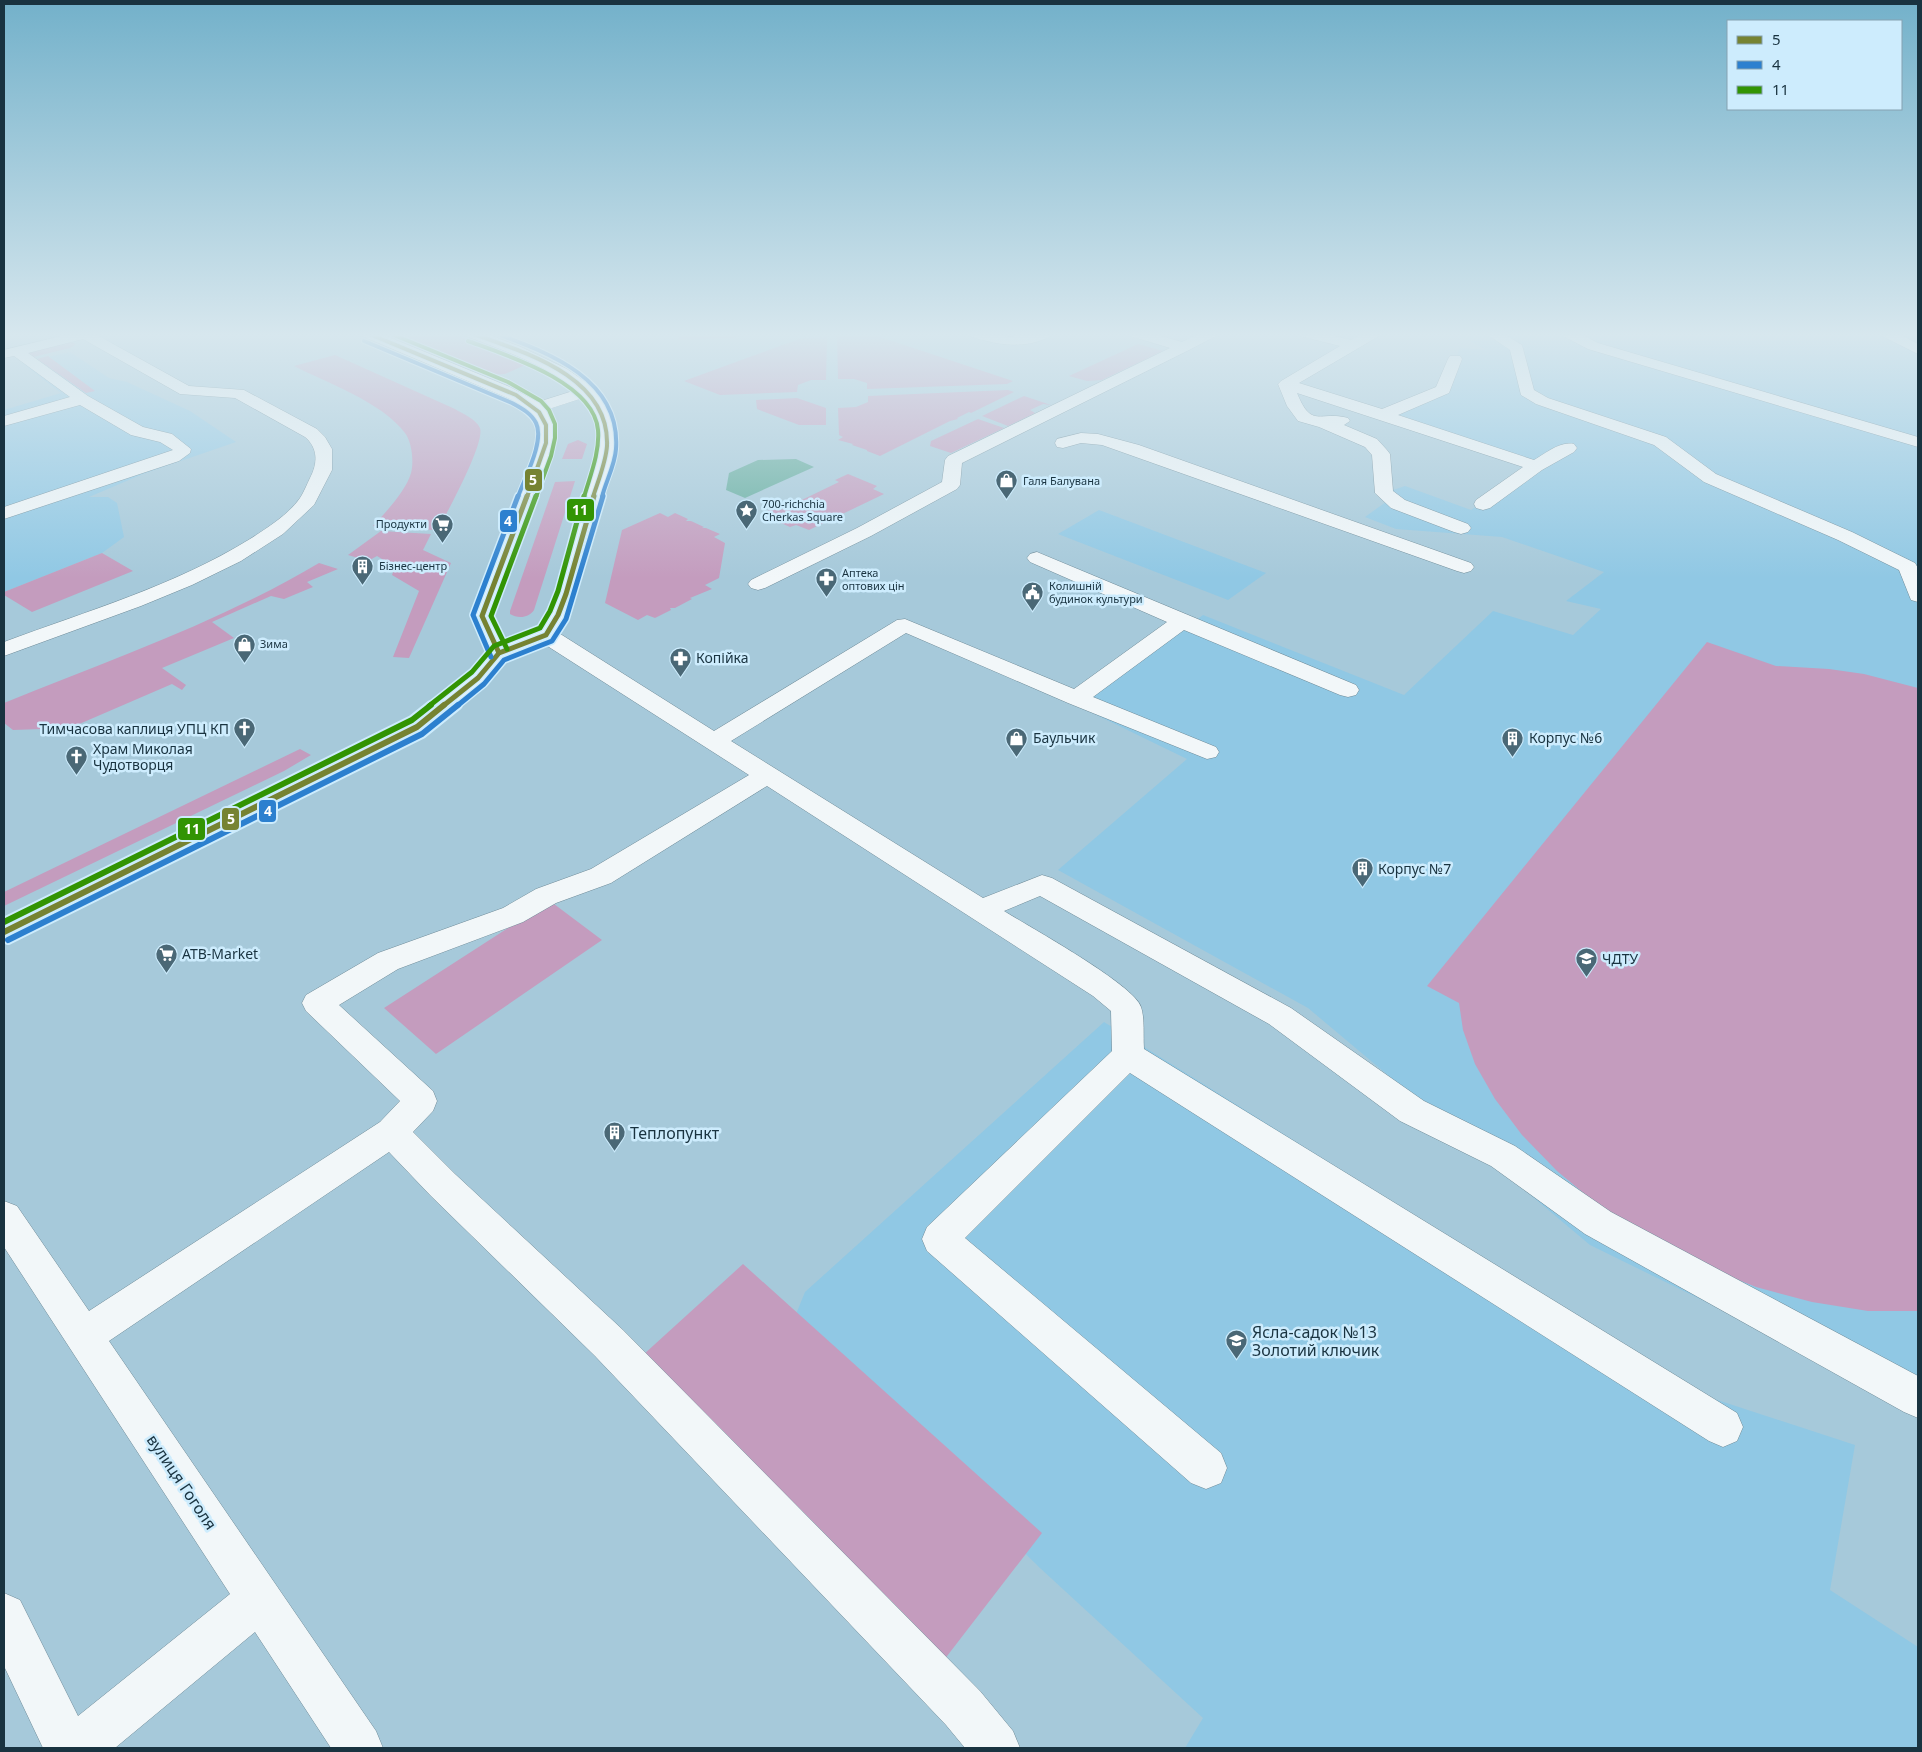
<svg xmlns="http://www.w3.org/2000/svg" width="1922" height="1752" viewBox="0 0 1922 1752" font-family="'Noto Sans',sans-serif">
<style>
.built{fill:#90c8e4}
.green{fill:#c49cbe}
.water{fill:#63ac9e}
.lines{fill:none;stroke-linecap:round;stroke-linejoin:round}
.minor-casing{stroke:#6e8a97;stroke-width:1}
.major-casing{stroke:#6e8a97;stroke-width:1}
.minor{fill:#f2f7f9;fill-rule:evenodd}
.major{fill:#f2f7f9;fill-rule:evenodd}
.bus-1-far2-casing{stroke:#cdecfd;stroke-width:6}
.bus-1-far1-casing{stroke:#cdecfd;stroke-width:8}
.bus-1-casing{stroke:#cdecfd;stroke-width:10}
.bus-2-far2-casing{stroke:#cdecfd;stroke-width:6}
.bus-2-far1-casing{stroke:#cdecfd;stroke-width:8}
.bus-2-casing{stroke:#cdecfd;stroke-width:10}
.bus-3-far2-casing{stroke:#cdecfd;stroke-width:6}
.bus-3-far1-casing{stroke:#cdecfd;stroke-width:8}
.bus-3-casing{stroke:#cdecfd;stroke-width:10}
.bus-1-far2{stroke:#768332;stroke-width:4}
.bus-1-far1{stroke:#768332;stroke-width:5}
.bus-1{stroke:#768332;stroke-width:6}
.bus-2-far2{stroke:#2c80cf;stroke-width:4}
.bus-2-far1{stroke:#2c80cf;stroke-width:5}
.bus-2{stroke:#2c80cf;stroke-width:6}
.bus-3-far2{stroke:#329403;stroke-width:4}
.bus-3-far1{stroke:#329403;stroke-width:5}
.bus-3{stroke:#329403;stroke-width:6}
.labels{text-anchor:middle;stroke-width:5;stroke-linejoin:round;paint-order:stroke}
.far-poi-label{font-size:11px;fill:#193340;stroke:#cdecfd;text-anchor:start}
.poi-label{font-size:14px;fill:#193340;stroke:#cdecfd;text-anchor:start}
.near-poi-label{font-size:16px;fill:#193340;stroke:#cdecfd;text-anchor:start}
.near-street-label{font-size:16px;fill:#193340;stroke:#cdecfd}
.line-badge{stroke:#cdecfd;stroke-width:2}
.badge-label{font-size:14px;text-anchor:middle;font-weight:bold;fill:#fff}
</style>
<rect width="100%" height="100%" fill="#a6c9da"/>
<path class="built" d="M 1450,333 L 1918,333 L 1918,1406 L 1590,1245 L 1308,1008 L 1058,870 L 1187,759 L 1078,706 L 1203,615 L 1404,695 L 1493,611 L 1573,635 L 1601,609 L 1566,601 L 1604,572 L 1502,537 L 1396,529 L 1365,517 L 1390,499 L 1384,493 L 1405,486 L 1471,510 L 1536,466 L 1383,415 L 1443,390 L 1460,348 L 1486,350 L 1468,340 Z
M 70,352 L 109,378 L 127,382 L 190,411 L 236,442 L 143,474 L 89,497 L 108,497 L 117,503 L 124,537 L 102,553 L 4,592 L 4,410 L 61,393 L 22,363 Z
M 1099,510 L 1266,573 L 1228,600 L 1058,534 Z
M 1104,1022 L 1702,1395 L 1855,1445 L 1830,1590 L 1918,1647 L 1918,1748 L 1185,1748 L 1203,1718 L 1040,1568 L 792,1324 L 805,1292 Z"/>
<path class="green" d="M 384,333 L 452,333 L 522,361 L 525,365 L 505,374 L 487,375 Z
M 692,333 L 748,333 L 733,338 L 678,340 L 679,337 Z
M 864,333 L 868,333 L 1013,381 L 1007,384 L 867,389 L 867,383 L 854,379 L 838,379 L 837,336 L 856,336 Z
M 827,337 L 826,380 L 811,380 L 798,385 L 797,392 L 720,395 L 684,381 L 802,338 Z
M 70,342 L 76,344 L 70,348 L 33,357 L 28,353 Z
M 1138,344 L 1163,351 L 1102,380 L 1087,381 L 1069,376 Z
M 335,355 L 455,409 C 463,414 476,419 480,428 C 485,442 450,507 442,522 L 439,522 L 434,530 L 373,526 C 385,513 406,491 411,473 C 414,462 412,442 405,433 C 382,402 327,383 294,366 Z
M 48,356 L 95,391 L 86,393 L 37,359 Z
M 1008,390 L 1014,392 L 971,413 L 969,412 L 957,418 L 958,419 L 950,421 L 880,456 L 867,451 L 867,450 L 852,445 L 853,444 L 838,440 L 843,437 L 839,435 L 838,408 L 856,407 L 868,402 L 868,396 Z
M 1024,396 L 1051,405 L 1043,404 L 1030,410 L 1035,413 L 1008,426 L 982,416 Z
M 797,398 L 826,408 L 826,425 L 799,425 L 757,409 L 756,400 Z
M 978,419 L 1004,428 L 951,453 L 930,446 L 931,441 Z
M 578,440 L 587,444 L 582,459 L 562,459 L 568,444 Z
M 848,474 L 877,486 L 873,489 L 884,494 L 809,530 L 796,525 L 790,527 L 761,514 L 776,507 L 781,510 L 839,482 L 835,480 Z
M 575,481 L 534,610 C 529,618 518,619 510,614 L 510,611 L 555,482 Z
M 660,513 L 668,517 L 675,513 L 688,519 L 686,521 L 691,521 L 704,527 L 702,528 L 706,528 L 720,534 L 714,537 L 725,543 L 719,578 L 705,585 L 712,589 L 690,598 L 692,599 L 675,608 L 670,608 L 671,610 L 655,618 L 647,615 L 638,620 L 605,603 L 622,530 Z
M 381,531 L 431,534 L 423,550 L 451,563 L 409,658 L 393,657 L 419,591 L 392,575 L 395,567 L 377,556 L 368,561 L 348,555 Z
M 102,553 L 133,571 L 32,612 L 4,595 L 4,592 Z
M 319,563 L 338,569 L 307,582 L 313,587 L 284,599 L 271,596 L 212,622 L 234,638 L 162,668 L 186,685 L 182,690 L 172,684 L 70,728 L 13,730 L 4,723 L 4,703 C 110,660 220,622 319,563 Z
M 1707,642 L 1776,666 L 1829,669 L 1864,674 L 1918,688 L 1918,1311 L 1868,1311 L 1812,1302 L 1756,1287 L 1699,1264 L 1598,1205 L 1557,1171 L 1522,1135 L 1495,1099 L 1475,1064 L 1463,1030 L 1459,1003 L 1427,986 Z
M 300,749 L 311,755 L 284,771 L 4,906 L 4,892 Z
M 550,901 L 602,940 L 436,1054 L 384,1008 Z
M 743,1264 L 1042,1533 L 944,1660 L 643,1355 Z"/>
<path class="water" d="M 796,459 L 814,467 L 745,498 L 726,490 L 729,473 L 758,460 Z"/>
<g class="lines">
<defs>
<path id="minor" d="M 74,333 L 98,333 L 97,335 L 189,386 L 244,390 L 317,429 L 325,437 L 332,449 L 332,470 L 314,505 L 283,534 L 241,561 L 192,585 L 141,606 L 4,656 L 4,642 C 87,611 174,586 250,539 C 267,528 288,515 300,498 C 304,492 307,484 310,478 C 318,463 318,448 305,437 L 235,398 L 180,394 L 83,339 L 28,353 L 88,396 L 143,427 L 172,434 L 191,449 L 190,453 L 179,461 L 4,519 L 4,507 L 173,450 L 160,442 L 131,435 L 80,405 L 4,426 L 4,416 L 70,397 L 14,356 L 4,358 L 4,350 Z
M 967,333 L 989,333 L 1010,337 L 1033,333 L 1053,333 C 1049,338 1042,340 1036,342 C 1012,348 992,343 969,336 Z
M 1128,333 L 1150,333 L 1182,342 L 1200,333 L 1218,333 L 1216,336 L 1189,350 L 962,463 L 960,485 L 957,489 L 871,536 L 765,588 L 758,590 L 751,588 L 748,584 L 751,580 L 857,528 L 942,482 L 945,460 L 948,456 L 1170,348 L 1130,336 Z
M 1298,333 L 1322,333 L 1351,340 L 1364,333 L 1381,333 L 1379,336 L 1299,383 L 1382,409 L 1436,387 L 1448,359 L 1450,356 L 1460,356 L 1462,359 L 1449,393 L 1398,415 L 1534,460 C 1546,453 1560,441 1574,444 L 1577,448 L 1574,452 L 1542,470 L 1490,508 L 1483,510 L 1476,508 L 1474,504 L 1476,500 L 1523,467 L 1297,393 C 1312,430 1320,410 1348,418 L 1350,421 L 1344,425 L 1377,439 L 1387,450 L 1390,454 L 1393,491 L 1405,500 L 1468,524 L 1471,528 L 1468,532 L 1461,534 L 1454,532 L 1391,508 L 1375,493 L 1372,455 L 1365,447 L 1319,427 L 1298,421 L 1287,406 L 1278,384 L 1281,381 L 1340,346 L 1300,336 Z
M 1485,333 L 1502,333 L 1522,345 L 1534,390 L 1548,398 L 1666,437 L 1716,474 L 1852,532 L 1915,563 L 1918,568 L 1918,602 L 1911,600 L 1899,570 L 1838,540 L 1704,482 L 1654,445 L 1536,404 L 1521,395 L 1510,350 Z
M 1561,333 L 1579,333 L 1598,343 L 1918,437 L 1918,447 L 1588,349 L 1563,336 Z
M 1880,333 L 1897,333 L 1918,344 L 1918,354 L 1882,336 Z
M 1081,433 L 1098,434 L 1139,445 L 1471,563 L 1474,567 L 1471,571 L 1464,573 L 1457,571 L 1102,445 L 1081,443 L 1063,448 L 1057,447 L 1055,443 L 1057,439 Z
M 1037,552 L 1356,685 L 1359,690 L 1356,695 L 1348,697 L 1340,695 L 1184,630 L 1093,697 L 1216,747 L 1219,752 L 1216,757 L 1207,759 L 1068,703 L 906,633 L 731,741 L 983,898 L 1042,875 L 1052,878 L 1291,1008 L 1424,1101 L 1515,1146 L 1611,1212 L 1918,1376 L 1918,1418 L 1904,1412 L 1585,1234 L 1491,1166 L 1400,1121 L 1269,1024 L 1040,896 L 1004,911 C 1028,926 1135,985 1141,1007 C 1145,1019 1143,1036 1144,1049 L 1737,1413 L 1743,1427 L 1737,1441 L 1723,1447 L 1709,1441 L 1130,1073 L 965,1238 L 1221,1453 L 1227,1468 L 1221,1483 L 1206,1489 L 1191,1483 L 927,1251 L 922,1239 L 927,1227 L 1112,1051 L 1111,1011 L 1093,996 L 767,786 L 611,883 L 556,903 L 523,922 L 398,969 L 339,1005 L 433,1091 L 437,1101 L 433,1111 L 413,1132 L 455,1174 L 623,1330 L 980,1691 L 1013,1731 L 1020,1748 L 965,1748 L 946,1725 L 595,1356 L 431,1196 L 389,1152 L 109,1341 L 376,1731 L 383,1748 L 331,1748 L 255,1632 L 115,1748 L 43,1748 L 4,1666 L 4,1593 L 20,1600 L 78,1716 L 230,1594 L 4,1247 L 4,1201 L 17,1206 L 89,1311 L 380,1122 L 400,1101 L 306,1011 L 302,1003 L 306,995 L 378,953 L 503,908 L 536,889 L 591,869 L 749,775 L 538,640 L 535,635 L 538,630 L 546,629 L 554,630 L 714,731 L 897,620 L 905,619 L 1074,689 L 1167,622 L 1030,562 L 1027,558 L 1030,554 Z"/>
<path id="major" d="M 360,333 L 379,333 L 510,387 L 538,402 L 576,390 C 543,364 505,351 466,336 L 464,333 L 484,333 L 521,347 L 567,369 L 587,383 L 594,388 L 605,403 L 614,424 L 616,448 L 576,594 L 569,615 L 554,640 L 507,658 L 486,683 L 425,732 L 14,939 L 4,942 L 4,920 L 409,722 L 470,673 L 488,652 L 471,616 L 534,454 C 544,424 536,414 510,399 L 362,336 ZM 583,398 C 597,413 598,429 598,448 L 556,594 L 547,615 L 538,631 L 505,643 L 493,616 L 553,448 L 555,426 L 546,410 Z"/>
</defs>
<use href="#minor" class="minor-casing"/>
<use href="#major" class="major-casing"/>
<use href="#minor" class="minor"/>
<use href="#major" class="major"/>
<defs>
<path id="bus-1-far2" d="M 367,333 L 516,395 L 539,412 L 546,425 L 546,443 L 527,497
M 471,333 C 523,352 610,376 607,446 C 606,462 598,481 593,497"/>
<path id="bus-1-far1" d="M 499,653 L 482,616 L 527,496
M 443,706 L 478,678 L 499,653 L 546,635 L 558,615 L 566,594 L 594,496"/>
<path id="bus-1" d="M 4,932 L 417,727 L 444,705"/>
<path id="bus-2-far2" d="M 495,333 C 549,353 621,379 616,449 C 615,465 606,481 602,497
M 364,341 L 512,403 C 521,408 531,413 536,423 C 545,441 524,479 518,497"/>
<path id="bus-2-far1" d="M 491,657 L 473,615 L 518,496
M 457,706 L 484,684 L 504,660 L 552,641 L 566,619 L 603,496"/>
<path id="bus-2" d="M 8,940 L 422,734 L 458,705"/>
<path id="bus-3-far2" d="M 389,333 L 508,382 L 541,401 L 549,410 L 555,424 L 555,438 L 551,456 L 536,497
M 468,341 C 506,355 594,382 598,430 C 600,452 590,476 584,497"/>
<path id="bus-3-far1" d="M 507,649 L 491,616 L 536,496
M 429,706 L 472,672 L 494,646 L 540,628 L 550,611 L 558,591 L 584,496"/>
<path id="bus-3" d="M 4,922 L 412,720 L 431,705"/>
</defs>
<use href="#bus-1-far2" class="bus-1-far2-casing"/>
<use href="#bus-1-far1" class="bus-1-far1-casing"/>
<use href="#bus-1" class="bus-1-casing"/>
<use href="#bus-2-far2" class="bus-2-far2-casing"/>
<use href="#bus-2-far1" class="bus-2-far1-casing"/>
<use href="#bus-2" class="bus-2-casing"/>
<use href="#bus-3-far2" class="bus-3-far2-casing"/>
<use href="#bus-3-far1" class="bus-3-far1-casing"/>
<use href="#bus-3" class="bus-3-casing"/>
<use href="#bus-1-far2" class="bus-1-far2"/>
<use href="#bus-1-far1" class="bus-1-far1"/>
<use href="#bus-1" class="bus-1"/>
<use href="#bus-2-far2" class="bus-2-far2"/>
<use href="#bus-2-far1" class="bus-2-far1"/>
<use href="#bus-2" class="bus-2"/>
<use href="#bus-3-far2" class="bus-3-far2"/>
<use href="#bus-3-far1" class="bus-3-far1"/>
<use href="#bus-3" class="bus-3"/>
</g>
<linearGradient id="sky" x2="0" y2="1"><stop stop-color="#73b1ca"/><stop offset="0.58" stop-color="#d7e7ee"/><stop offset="1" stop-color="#d7e7ee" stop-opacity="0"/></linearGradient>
<rect width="1922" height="578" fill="url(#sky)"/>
<defs>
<symbol id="shop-pin" viewBox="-11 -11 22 30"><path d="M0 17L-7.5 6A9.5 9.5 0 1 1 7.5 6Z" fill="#4a6876" stroke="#cdecfd"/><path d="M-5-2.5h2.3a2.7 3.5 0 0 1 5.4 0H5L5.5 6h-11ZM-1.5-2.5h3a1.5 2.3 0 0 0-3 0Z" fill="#fff"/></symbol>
<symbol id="sight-pin" viewBox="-11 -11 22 30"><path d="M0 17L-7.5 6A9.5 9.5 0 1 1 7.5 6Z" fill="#4a6876" stroke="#cdecfd"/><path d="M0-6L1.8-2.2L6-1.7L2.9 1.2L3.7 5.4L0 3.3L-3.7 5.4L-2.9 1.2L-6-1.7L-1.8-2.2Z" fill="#fff"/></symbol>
<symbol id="supermarket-pin" viewBox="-11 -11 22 30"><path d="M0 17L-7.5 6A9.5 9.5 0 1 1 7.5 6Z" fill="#4a6876" stroke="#cdecfd"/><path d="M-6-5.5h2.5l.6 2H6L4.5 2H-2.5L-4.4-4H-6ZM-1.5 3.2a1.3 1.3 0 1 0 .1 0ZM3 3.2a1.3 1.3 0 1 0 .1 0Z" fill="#fff"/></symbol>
<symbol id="building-pin" viewBox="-11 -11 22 30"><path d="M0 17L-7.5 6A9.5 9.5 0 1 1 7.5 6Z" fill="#4a6876" stroke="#cdecfd"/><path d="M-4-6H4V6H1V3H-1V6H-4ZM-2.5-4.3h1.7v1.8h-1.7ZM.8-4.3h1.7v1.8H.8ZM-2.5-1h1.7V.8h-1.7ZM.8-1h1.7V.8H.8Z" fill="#fff"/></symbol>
<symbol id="pharmacy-pin" viewBox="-11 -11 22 30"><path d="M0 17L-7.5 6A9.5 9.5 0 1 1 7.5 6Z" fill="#4a6876" stroke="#cdecfd"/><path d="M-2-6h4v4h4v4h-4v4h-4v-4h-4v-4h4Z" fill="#fff"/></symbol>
<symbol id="civic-pin" viewBox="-11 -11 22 30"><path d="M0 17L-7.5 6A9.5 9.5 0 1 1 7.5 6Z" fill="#4a6876" stroke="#cdecfd"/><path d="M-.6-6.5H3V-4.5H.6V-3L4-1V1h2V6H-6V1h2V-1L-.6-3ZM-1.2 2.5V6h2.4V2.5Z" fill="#fff"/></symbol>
<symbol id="church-pin" viewBox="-11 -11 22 30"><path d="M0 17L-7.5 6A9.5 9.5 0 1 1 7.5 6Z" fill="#4a6876" stroke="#cdecfd"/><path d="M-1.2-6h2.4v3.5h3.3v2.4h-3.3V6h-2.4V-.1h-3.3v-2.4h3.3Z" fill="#fff"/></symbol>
<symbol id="university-pin" viewBox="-11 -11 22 30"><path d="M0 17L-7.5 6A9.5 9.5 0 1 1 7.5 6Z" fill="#4a6876" stroke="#cdecfd"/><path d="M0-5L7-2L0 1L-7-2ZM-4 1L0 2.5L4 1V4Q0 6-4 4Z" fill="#fff"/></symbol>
<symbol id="school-pin" viewBox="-11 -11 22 30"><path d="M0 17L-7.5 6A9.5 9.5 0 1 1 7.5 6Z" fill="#4a6876" stroke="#cdecfd"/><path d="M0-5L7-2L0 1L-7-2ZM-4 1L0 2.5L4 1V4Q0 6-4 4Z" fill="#fff"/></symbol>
</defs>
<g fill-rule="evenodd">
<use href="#shop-pin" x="994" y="468" width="25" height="34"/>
<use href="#sight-pin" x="734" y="498" width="25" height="34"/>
<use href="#supermarket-pin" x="430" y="512" width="25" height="34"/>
<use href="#building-pin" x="350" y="554" width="25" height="34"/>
<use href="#pharmacy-pin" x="814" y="566" width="25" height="34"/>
<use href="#civic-pin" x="1020" y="580" width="25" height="34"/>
<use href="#shop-pin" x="232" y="632" width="25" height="34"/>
<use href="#pharmacy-pin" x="668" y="646" width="25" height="34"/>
<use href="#church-pin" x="232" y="716" width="25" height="34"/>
<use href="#shop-pin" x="1004" y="726" width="25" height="34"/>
<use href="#building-pin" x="1500" y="726" width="25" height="34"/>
<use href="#church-pin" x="64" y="744" width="25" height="34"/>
<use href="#building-pin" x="1350" y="856" width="25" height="34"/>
<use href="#supermarket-pin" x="154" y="942" width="25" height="34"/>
<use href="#university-pin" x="1574" y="946" width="25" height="34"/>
<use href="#building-pin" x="602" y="1120" width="25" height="34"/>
<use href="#school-pin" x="1224" y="1328" width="25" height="34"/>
</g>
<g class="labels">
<g class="far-poi-label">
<text x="1023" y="485">Галя Балувана</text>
<text x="762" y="508">700-richchia<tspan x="762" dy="13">Cherkas Square</tspan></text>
<text x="427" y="528" text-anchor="end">Продукти</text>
<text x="379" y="570">Бізнес-центр</text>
<text x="842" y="577">Аптека<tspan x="842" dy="13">оптових цін</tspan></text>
<text x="1049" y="590">Колишній<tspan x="1049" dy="13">будинок культури</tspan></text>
<text x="260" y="648">Зима</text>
</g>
<g class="poi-label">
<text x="696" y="663">Копійка</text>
<text x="229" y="734" text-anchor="end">Тимчасова каплиця УПЦ КП</text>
<text x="1033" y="743">Баульчик</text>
<text x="1529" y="743">Корпус №6</text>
<text x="93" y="754">Храм Миколая<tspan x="93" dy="16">Чудотворця</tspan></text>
<text x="1378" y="874">Корпус №7</text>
<text x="182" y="959">ATB-Market</text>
<text x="1602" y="964">ЧДТУ</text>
</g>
<g class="near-poi-label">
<text x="630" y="1139">Теплопункт</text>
<text x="1252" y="1338">Ясла-садок №13<tspan x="1252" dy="18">Золотий ключик</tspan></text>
</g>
<g class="near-street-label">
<text transform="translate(182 1482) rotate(56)" y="6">вулиця Гоголя</text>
</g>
</g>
<g class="line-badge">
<rect x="524" y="468" width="19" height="24" rx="5" fill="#768332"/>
<rect x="566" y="498" width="29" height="24" rx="5" fill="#329403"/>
<rect x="499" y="509" width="19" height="24" rx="5" fill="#2c80cf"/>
<rect x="258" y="799" width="19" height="24" rx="5" fill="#2c80cf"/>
<rect x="221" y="807" width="19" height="24" rx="5" fill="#768332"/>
<rect x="177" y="817" width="29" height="24" rx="5" fill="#329403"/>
</g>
<g class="badge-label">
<text x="533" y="485">5</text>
<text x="580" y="515">11</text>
<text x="508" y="526">4</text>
<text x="268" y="816">4</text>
<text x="231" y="824">5</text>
<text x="192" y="834">11</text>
</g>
<rect width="1922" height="1752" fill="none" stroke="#193340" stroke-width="10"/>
<rect x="1727" y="20" width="175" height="90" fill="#cdecfd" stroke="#85a2b1"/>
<rect x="1737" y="36" width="25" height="8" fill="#768332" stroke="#85a2b1"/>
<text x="1772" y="45" font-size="15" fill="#193340">5</text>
<rect x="1737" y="61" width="25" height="8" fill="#2c80cf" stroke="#85a2b1"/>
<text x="1772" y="70" font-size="15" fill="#193340">4</text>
<rect x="1737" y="86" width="25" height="8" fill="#329403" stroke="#85a2b1"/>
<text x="1772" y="95" font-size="15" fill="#193340">11</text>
</svg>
